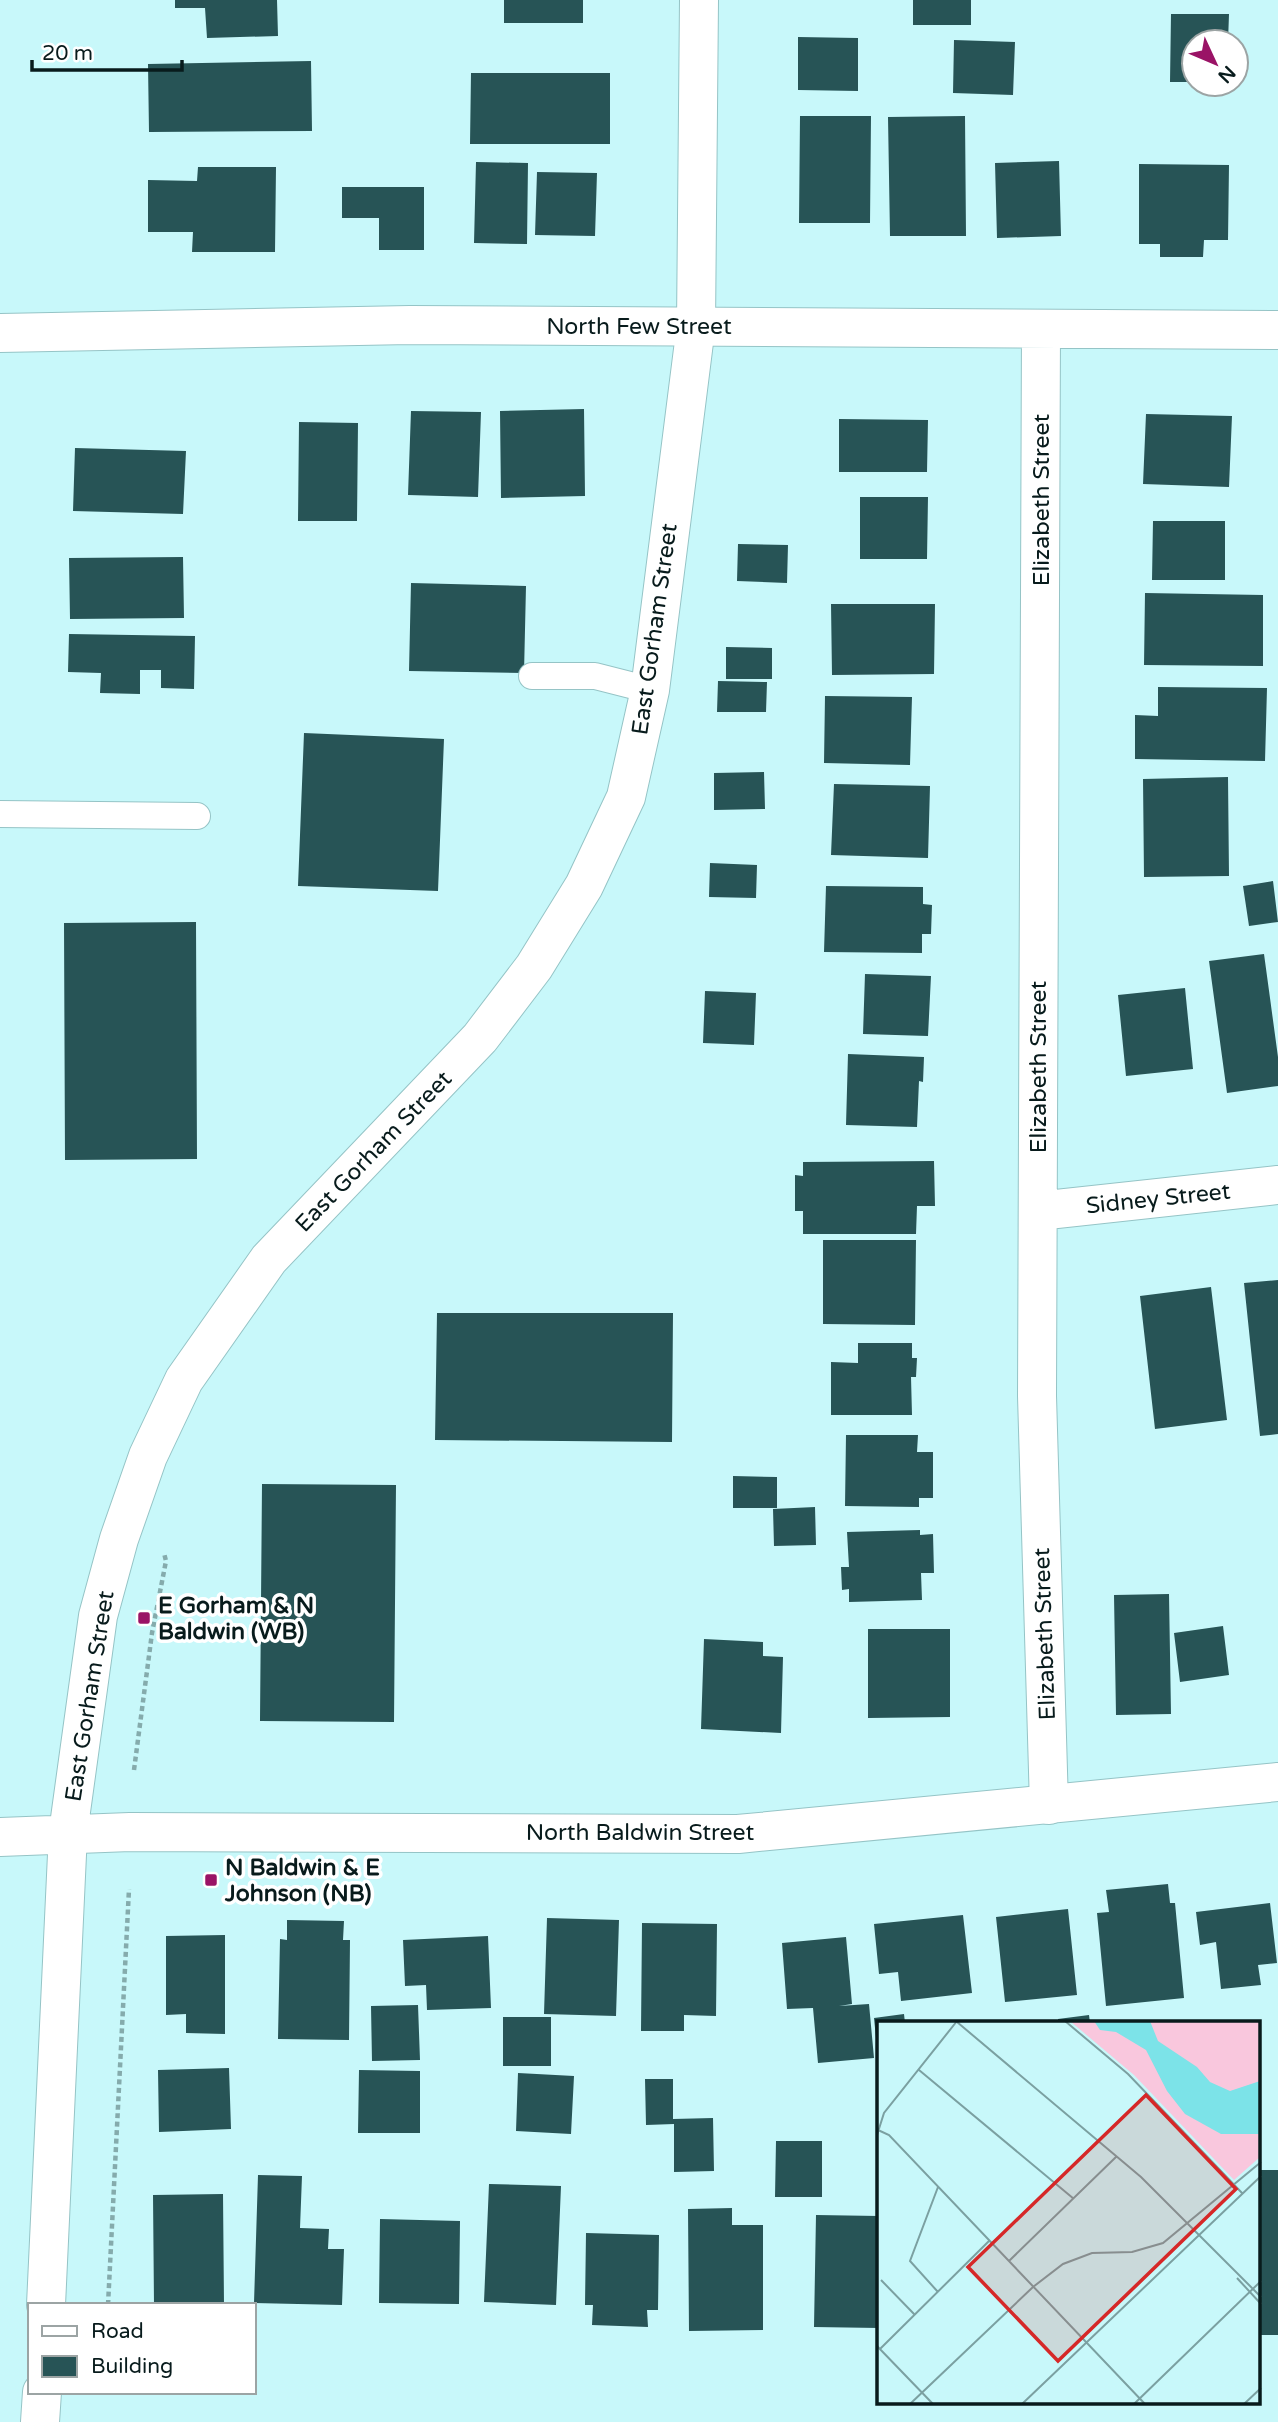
<svg xmlns="http://www.w3.org/2000/svg" width="1278" height="2422" viewBox="0 0 1278 2422" font-family="'Varela Round',sans-serif">
<style>
.building{fill:#275456}
.lines{fill:none;stroke-linecap:round;stroke-linejoin:round}
.lane-casing{stroke:#95c4c6;stroke-width:28}
.street-casing{stroke:#95c4c6;stroke-width:40}
.secondary-casing{stroke:#95c4c6;stroke-width:40}
.path{stroke:#85abac;stroke-width:4.5;stroke-dasharray:5 3.5;stroke-linecap:butt}
.lane{stroke:#fff;stroke-width:26}
.street{stroke:#fff;stroke-width:38}
.secondary{stroke:#fff;stroke-width:38}
.poi-dot{fill:#9a1366;stroke:#fff;stroke-width:2.5}
.labels{text-anchor:middle;stroke-width:7;stroke-linejoin:round;paint-order:stroke}
.street-label{font-size:23px;fill:#081b1c;stroke:#fff}
.poi-label{font-size:23px;font-weight:bold;fill:#081b1c;stroke:#fff;text-anchor:start}
.inset-road{fill:none;stroke:#7ba0a1;stroke-width:2}
.view{fill:#d62828;fill-opacity:0.15;stroke:#d62828;stroke-width:3.5}
.inset-edge{fill:none;stroke:#081b1c;stroke-width:3.5}
</style>
<rect width="100%" height="100%" fill="#c8f8fa"/>
<path class="building" d="M 175,0 L 277,0 L 278,36 L 207,38 L 205,8 L 175,8 Z
M 504,0 L 583,0 L 583,23 L 504,23 Z
M 913,0 L 971,0 L 971,25 L 913,25 Z
M 1171,14 L 1229,14 L 1228,42 L 1194,42 L 1194,82 L 1170,82 Z
M 798,37 L 858,38 L 858,91 L 798,90 Z
M 954,40 L 1015,42 L 1013,95 L 953,93 Z
M 311,61 L 312,131 L 149,132 L 148,64 Z
M 471,73 L 610,73 L 610,144 L 470,144 Z
M 800,116 L 871,116 L 870,223 L 799,223 Z
M 965,116 L 966,236 L 890,236 L 888,117 Z
M 1059,161 L 1061,236 L 997,238 L 995,163 Z
M 476,162 L 528,163 L 527,244 L 474,243 Z
M 1139,164 L 1229,165 L 1228,240 L 1204,240 L 1203,257 L 1160,257 L 1160,244 L 1139,244 Z
M 198,167 L 276,167 L 275,252 L 192,252 L 193,232 L 148,232 L 148,180 L 197,181 Z
M 537,172 L 597,173 L 595,236 L 535,235 Z
M 342,187 L 424,187 L 424,250 L 379,250 L 379,218 L 342,218 Z
M 584,409 L 585,496 L 501,498 L 500,411 Z
M 411,411 L 481,412 L 478,497 L 408,495 Z
M 1146,414 L 1232,416 L 1229,487 L 1143,484 Z
M 839,419 L 928,420 L 927,472 L 839,472 Z
M 299,422 L 358,423 L 357,521 L 298,521 Z
M 75,448 L 186,451 L 183,514 L 73,511 Z
M 860,497 L 928,497 L 927,559 L 860,559 Z
M 1153,521 L 1225,521 L 1225,580 L 1152,580 Z
M 738,544 L 788,545 L 787,583 L 737,581 Z
M 183,557 L 184,618 L 70,619 L 69,558 Z
M 411,583 L 526,586 L 524,673 L 409,671 Z
M 1145,593 L 1263,595 L 1263,666 L 1144,665 Z
M 831,604 L 935,604 L 934,674 L 832,675 Z
M 69,634 L 195,636 L 194,689 L 161,688 L 161,670 L 140,670 L 140,694 L 100,693 L 101,673 L 68,672 Z
M 726,647 L 772,648 L 772,679 L 726,679 Z
M 718,681 L 767,682 L 766,712 L 717,712 Z
M 1158,687 L 1267,688 L 1265,761 L 1135,759 L 1135,715 L 1158,716 Z
M 825,696 L 912,697 L 910,765 L 824,763 Z
M 304,733 L 444,739 L 438,891 L 298,886 Z
M 764,772 L 765,809 L 714,810 L 714,773 Z
M 1228,777 L 1229,876 L 1144,877 L 1143,779 Z
M 834,784 L 930,786 L 928,858 L 831,855 Z
M 710,863 L 757,865 L 756,898 L 709,897 Z
M 1273,881 L 1278,922 L 1249,926 L 1243,886 Z
M 826,886 L 923,887 L 923,904 L 932,905 L 931,934 L 922,934 L 922,953 L 824,952 Z
M 196,922 L 197,1159 L 65,1160 L 64,923 Z
M 1264,954 L 1278,1057 L 1278,1086 L 1227,1093 L 1209,961 Z
M 865,974 L 931,976 L 928,1036 L 863,1034 Z
M 1185,988 L 1193,1069 L 1126,1076 L 1118,995 Z
M 705,991 L 756,993 L 754,1045 L 703,1043 Z
M 848,1054 L 924,1057 L 923,1082 L 919,1081 L 917,1127 L 846,1125 Z
M 934,1161 L 935,1206 L 917,1206 L 916,1234 L 803,1234 L 803,1211 L 795,1211 L 795,1175 L 803,1176 L 803,1162 Z
M 823,1240 L 916,1240 L 915,1325 L 823,1324 Z
M 1278,1280 L 1278,1434 L 1260,1436 L 1244,1283 Z
M 1211,1287 L 1227,1420 L 1155,1429 L 1140,1296 Z
M 437,1313 L 673,1313 L 672,1442 L 435,1440 Z
M 858,1343 L 912,1343 L 912,1358 L 917,1358 L 916,1377 L 911,1377 L 912,1415 L 831,1415 L 831,1362 L 858,1363 Z
M 846,1435 L 918,1435 L 917,1452 L 933,1452 L 933,1498 L 919,1498 L 919,1507 L 845,1506 Z
M 733,1476 L 777,1477 L 777,1508 L 733,1508 Z
M 262,1484 L 396,1485 L 394,1722 L 260,1721 Z
M 815,1507 L 816,1545 L 774,1546 L 773,1509 Z
M 920,1530 L 920,1535 L 933,1534 L 934,1573 L 921,1573 L 922,1600 L 849,1602 L 849,1589 L 842,1590 L 841,1567 L 849,1567 L 847,1532 Z
M 1169,1594 L 1171,1714 L 1116,1715 L 1114,1595 Z
M 1223,1626 L 1229,1675 L 1180,1682 L 1174,1633 Z
M 868,1629 L 950,1629 L 950,1717 L 868,1718 Z
M 704,1639 L 763,1642 L 763,1656 L 783,1657 L 781,1733 L 701,1729 Z
M 1168,1884 L 1170,1903 L 1175,1903 L 1184,1998 L 1106,2006 L 1097,1913 L 1109,1912 L 1106,1890 Z
M 1270,1903 L 1277,1963 L 1258,1965 L 1261,1985 L 1221,1989 L 1216,1942 L 1200,1945 L 1196,1912 Z
M 1068,1909 L 1077,1995 L 1005,2002 L 996,1917 Z
M 963,1915 L 972,1993 L 901,2001 L 898,1972 L 879,1974 L 874,1924 Z
M 547,1918 L 619,1920 L 616,2016 L 544,2014 Z
M 287,1920 L 344,1921 L 343,1940 L 350,1940 L 349,2040 L 278,2039 L 280,1939 L 287,1940 Z
M 642,1923 L 717,1924 L 716,2016 L 684,2015 L 684,2031 L 641,2031 Z
M 225,1935 L 225,2034 L 186,2033 L 186,2014 L 166,2015 L 166,1936 Z
M 488,1936 L 491,2008 L 427,2010 L 426,1985 L 405,1986 L 403,1940 Z
M 846,1937 L 852,2004 L 839,2006 L 869,2004 L 874,2058 L 818,2063 L 813,2008 L 787,2009 L 782,1943 Z
M 418,2005 L 420,2060 L 372,2061 L 371,2006 Z
M 904,2014 L 905,2023 L 879,2023 L 877,2048 L 874,2018 Z
M 1089,2015 L 1090,2023 L 1058,2023 L 1058,2019 Z
M 503,2017 L 551,2017 L 551,2066 L 503,2066 Z
M 229,2068 L 231,2129 L 159,2132 L 158,2070 Z
M 359,2070 L 420,2071 L 420,2133 L 358,2133 Z
M 518,2073 L 574,2076 L 571,2134 L 516,2131 Z
M 645,2079 L 673,2079 L 673,2119 L 713,2118 L 714,2171 L 674,2172 L 674,2124 L 646,2125 Z
M 776,2141 L 822,2141 L 822,2197 L 775,2197 Z
M 1260,2170 L 1278,2170 L 1278,2335 L 1259,2335 Z
M 258,2175 L 302,2176 L 300,2228 L 329,2229 L 328,2249 L 344,2249 L 342,2305 L 254,2303 Z
M 489,2184 L 561,2186 L 556,2305 L 484,2302 Z
M 223,2194 L 224,2305 L 154,2305 L 153,2195 Z
M 732,2208 L 732,2225 L 763,2225 L 763,2330 L 689,2331 L 688,2209 Z
M 816,2215 L 879,2216 L 879,2328 L 814,2327 Z
M 380,2219 L 460,2221 L 459,2304 L 379,2303 Z
M 586,2233 L 659,2235 L 658,2310 L 647,2310 L 648,2327 L 592,2325 L 593,2305 L 585,2305 Z"/>
<g class="lines">
<defs>
<path id="lane" d="M 532,676 L 595,676 L 650,690
M 0,814 L 197,816"/>
<path id="street" d="M 1041,329 L 1037,1396 L 1049,1805
M 0,333 L 410,325 L 1278,330
M 1038,1211 L 1278,1185"/>
<path id="secondary" d="M 0,1837 L 130,1832 L 738,1834 L 1278,1782
M 46,2305 L 68,1833 L 98,1616 L 119,1539 L 148,1456 L 184,1380 L 269,1259 L 480,1038 L 534,967 L 584,886 L 626,797 L 650,690 L 696,326 L 699,0
M 40,2422 L 42,2392"/>
</defs>
<use href="#lane" class="lane-casing"/>
<use href="#street" class="street-casing"/>
<use href="#secondary" class="secondary-casing"/>
<path class="path" d="M 134,1770 L 152,1633 L 166,1561 L 164,1553
M 108,2305 L 129,1889"/>
<use href="#lane" class="lane"/>
<use href="#street" class="street"/>
<use href="#secondary" class="secondary"/>
</g>
<g class="poi-dot">
<rect x="137" y="1611" width="14" height="14" rx="3.5"/>
<rect x="204" y="1873" width="14" height="14" rx="3.5"/>
</g>
<g class="labels">
<g class="street-label">
<text x="639" y="334">North Few Street</text>
<text transform="translate(1041 500) rotate(-90)" y="8">Elizabeth Street</text>
<text transform="translate(654 629) rotate(-82)" y="8">East Gorham Street</text>
<text transform="translate(1038 1067) rotate(-90)" y="8">Elizabeth Street</text>
<text transform="translate(373 1151) rotate(-46)" y="8">East Gorham Street</text>
<text transform="translate(1158 1198) rotate(-6)" y="8">Sidney Street</text>
<text transform="translate(1044 1634) rotate(-92)" y="8">Elizabeth Street</text>
<text transform="translate(89 1696) rotate(-81)" y="8">East Gorham Street</text>
<text x="640" y="1840">North Baldwin Street</text>
</g>
<g class="poi-label">
<text x="158" y="1613">E Gorham &amp; N<tspan x="158" dy="26">Baldwin (WB)</tspan></text>
<text x="225" y="1875">N Baldwin &amp; E<tspan x="225" dy="26">Johnson (NB)</tspan></text>
</g>
</g>
<g transform="translate(877 2021)">
<rect width="383" height="383" fill="#c8f8fa"/>
<path d="M 193,0 L 383,0 L 383,136 L 357,159 L 257,54 Z" fill="#f9c7dd"/>
<path d="M 217,0 L 273,0 L 281,20 L 320,46 L 333,61 L 353,70 L 383,60 L 383,113 L 344,113 L 308,93 L 290,70 L 269,29 L 239,11 L 223,9 Z" fill="#7ce3e8"/>
<path class="inset-road" d="M 188,0 L 251,53 L 365,172M 80,1 L 264,156 L 384,276M 42,49 L 197,178M 1,109 L 12,114 L 268,383M 0,114 L 7,92 L 80,0M 132,240 L 240,135M 360,257 L 384,283M 4,259 L 38,294M 61,271 L 33,240 L 61,166M 0,325 L 56,383M 3,328 L 112,220M 33,383 L 156,266 L 186,243 L 215,232 L 255,231 L 286,222 L 384,141M 145,383 L 384,155M 257,383 L 384,260M 367,383 L 384,367"/>
<path class="view" d="M 269,74 L 359,168 L 181,340 L 91,246 Z"/>
<rect width="383" height="383" class="inset-edge"/>
</g>
<rect x="28" y="2303" width="228" height="91" fill="#ffffff" stroke="#9ca4a4" stroke-width="2"/>
<rect x="42" y="2326" width="35" height="10" fill="#ffffff" stroke="#9ca4a4" stroke-width="2"/>
<text x="91" y="2338" font-size="21" fill="#081b1c">Road</text>
<rect x="42" y="2356" width="35" height="21" fill="#275456" stroke="#9ca4a4" stroke-width="2"/>
<text x="91" y="2373" font-size="21" fill="#081b1c">Building</text>
<g transform="translate(1215 63) rotate(134)"><circle r="33" fill="#ffffff" stroke="#9ca4a4" stroke-width="2"/>
<path d="M0-5L12 26L0 18L-12 26Z" fill="#9a1366"/>
<text y="-10" font-size="19" font-weight="bold" text-anchor="middle" fill="#081b1c">N</text>
</g>
<path d="M32 60v10h150v-10" fill="none" stroke="#081b1c" stroke-width="3.5"/>
<text x="42" y="60" font-size="21" fill="#081b1c" stroke="#ffffff" stroke-width="5" paint-order="stroke">20 m</text>
</svg>
